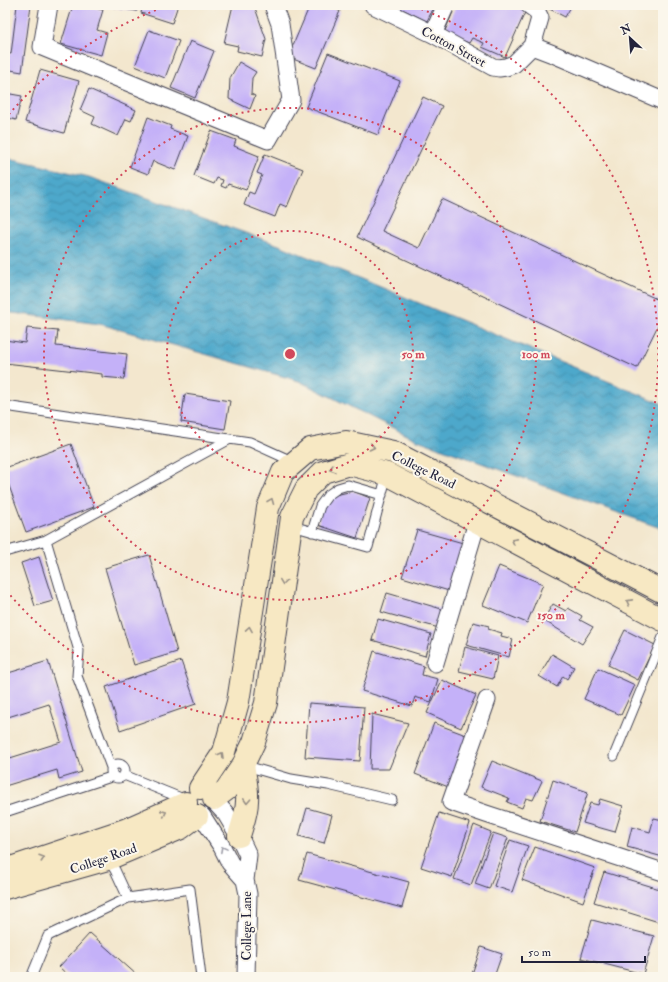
<svg xmlns="http://www.w3.org/2000/svg" width="668" height="982" viewBox="0 0 668 982" font-family="'IM FELL Double Pica',serif">
<style>
.water{fill:url(#water-waves);stroke:#386583}
.building{fill:#c4b1f8}
.lines{fill:none;stroke-linecap:round;stroke-linejoin:round}
.service-casing{stroke:#414051;stroke-width:11}
.minor-casing{stroke:#414051;stroke-width:19}
.secondary-casing{stroke:#414051;stroke-width:24}
.service{stroke:#fff;stroke-width:9}
.minor{stroke:#fff;stroke-width:17}
.secondary{stroke:#f7e8c3;stroke-width:22}
.oneway{stroke:#978f86}
.oneway2{stroke:#9c9ca7}
.ring{fill:none;stroke:#d1495b;stroke-width:2;stroke-dasharray:2 4}
.labels{text-anchor:middle;stroke-width:4;stroke-linejoin:round;paint-order:stroke}
.street-label{font-size:13px;fill:#22223b;stroke:#fbf7ec}
.centre{fill:#d1495b;stroke:#fbf7ec;stroke-width:2}
.ring-label{font-size:12px;text-anchor:middle;font-weight:bold;fill:#d1495b;stroke:#fbf7ec;stroke-width:4;stroke-linejoin:round;paint-order:stroke}
</style>
<defs>
<pattern id="water-waves" width="16" height="10" patternUnits="userSpaceOnUse"><rect width="16" height="10" fill="#4ea8cb"/><path d="M0 5q4-4 8 0t8 0" fill="none" stroke="#4088a6"/></pattern>
</defs>
<rect width="100%" height="100%" fill="#fbf7ec"/>
<filter id="ink" filterUnits="userSpaceOnUse"><feTurbulence type="fractalNoise" baseFrequency=".025" numOctaves="2"/><feDisplacementMap in="SourceGraphic" scale="8" xChannelSelector="R" yChannelSelector="G"/><feConvolveMatrix kernelMatrix="1 2 1 2 8 2 1 2 1" color-interpolation-filters="sRGB"/></filter>
<filter id="wash" filterUnits="userSpaceOnUse"><feTurbulence type="fractalNoise" baseFrequency=".012" numOctaves="4" result="noise"/><feDisplacementMap in="SourceGraphic" scale="16" xChannelSelector="R" yChannelSelector="G"/><feGaussianBlur stdDeviation="0.9" result="paint"/><feColorMatrix in="noise" values="0 0 0 0 0 0 0 0 0 0 0 0 0 0 0 0 0 1.4 0 .05"/><feComposite in="paint" operator="in"/></filter>
<g filter="url(#wash)">
<rect width="100%" height="100%" fill="#f3e7ce"/>
<path class="water" d="M 5,157 L 89,177 L 279,245 L 663,404 L 663,529 L 415,439 L 299,381 L 100,324 L 5,312 Z"/>
<g id="blocks">
<path class="building" d="M 17,5 L 31,5 L 22,72 L 5,69 L 5,53 L 11,54 Z
M 73,5 L 84,5 L 103,10 L 97,30 L 107,33 L 101,55 L 61,44 Z
M 110,5 L 138,5 L 137,11 L 110,7 Z
M 143,5 L 178,5 L 172,23 L 141,13 Z
M 233,5 L 254,5 L 266,39 L 262,57 L 237,51 L 238,46 L 224,43 Z
M 310,5 L 326,5 L 340,11 L 316,68 L 288,57 Z
M 394,5 L 435,5 L 427,21 Z
M 456,5 L 519,5 L 527,8 L 505,57 L 482,47 L 484,43 L 472,38 L 469,43 L 444,33 Z
M 542,5 L 572,5 L 565,17 Z
M 149,30 L 179,41 L 165,78 L 135,66 Z
M 190,41 L 214,51 L 195,98 L 171,88 Z
M 328,53 L 400,81 L 378,135 L 306,107 Z
M 239,62 L 256,72 L 252,78 L 251,94 L 255,96 L 250,109 L 229,99 L 230,78 Z
M 40,70 L 79,81 L 64,133 L 25,122 Z
M 89,89 L 136,110 L 131,121 L 126,119 L 118,136 L 92,124 L 95,117 L 80,110 Z
M 5,93 L 22,96 L 16,120 L 5,117 Z
M 423,97 L 442,106 L 382,231 L 419,248 L 442,199 L 663,302 L 663,315 L 637,368 L 357,237 Z
M 148,117 L 171,126 L 170,129 L 188,136 L 175,170 L 153,161 L 148,174 L 130,167 Z
M 211,131 L 236,140 L 234,146 L 259,156 L 246,190 L 228,184 L 226,188 L 221,186 L 223,180 L 217,178 L 214,184 L 194,176 Z
M 265,154 L 303,169 L 287,207 L 280,204 L 275,217 L 244,205 L 249,192 L 254,194 L 262,175 L 257,173 Z
M 27,328 L 58,331 L 56,346 L 127,354 L 124,379 L 102,377 L 102,374 L 5,363 L 5,340 L 25,343 Z
M 185,394 L 230,401 L 225,429 L 181,422 Z
M 71,444 L 94,507 L 26,532 L 5,475 L 5,468 Z
M 353,491 L 370,498 L 357,538 L 318,525 L 321,508 L 331,496 Z
M 417,530 L 463,543 L 449,591 L 402,577 Z
M 149,555 L 177,652 L 134,665 L 105,568 Z
M 39,557 L 53,601 L 35,606 L 21,563 Z
M 499,566 L 543,584 L 527,623 L 483,605 Z
M 387,593 L 445,610 L 439,628 L 381,612 Z
M 553,604 L 566,611 L 568,608 L 582,616 L 580,620 L 593,627 L 582,644 L 543,620 Z
M 378,619 L 431,634 L 425,656 L 372,640 Z
M 473,622 L 489,626 L 488,629 L 502,633 L 501,636 L 513,639 L 509,657 L 466,645 Z
M 625,630 L 655,645 L 638,680 L 608,665 Z
M 465,647 L 498,656 L 493,679 L 459,671 Z
M 374,651 L 424,666 L 422,675 L 438,679 L 431,702 L 415,697 L 412,706 L 362,691 Z
M 552,654 L 574,667 L 567,679 L 563,676 L 557,687 L 539,676 Z
M 48,661 L 82,772 L 59,779 L 57,770 L 5,786 L 5,744 L 10,758 L 61,742 L 49,704 L 5,718 L 5,674 Z
M 181,661 L 196,704 L 120,730 L 106,687 Z
M 598,668 L 635,685 L 621,715 L 584,699 Z
M 442,680 L 476,695 L 461,728 L 427,713 Z
M 309,703 L 364,707 L 360,761 L 305,757 Z
M 372,714 L 408,723 L 389,769 L 370,769 Z
M 434,723 L 471,737 L 451,788 L 415,774 Z
M 492,761 L 542,781 L 533,800 L 526,798 L 522,808 L 507,802 L 509,798 L 481,787 Z
M 553,780 L 588,792 L 575,832 L 540,821 Z
M 600,799 L 623,806 L 615,832 L 583,823 L 590,803 L 598,805 Z
M 307,808 L 332,815 L 324,843 L 299,836 Z
M 439,813 L 470,823 L 452,877 L 421,867 Z
M 654,818 L 663,820 L 663,857 L 627,847 L 632,827 L 650,832 Z
M 474,825 L 491,832 L 471,885 L 454,879 Z
M 493,833 L 508,838 L 489,889 L 475,884 Z
M 510,840 L 528,846 L 512,892 L 494,886 Z
M 535,847 L 595,868 L 583,902 L 522,880 Z
M 307,854 L 409,882 L 402,908 L 299,880 Z
M 604,872 L 663,890 L 663,920 L 662,923 L 594,902 Z
M 592,920 L 654,936 L 643,974 L 581,958 Z
M 90,933 L 139,977 L 70,977 L 59,967 Z
M 481,947 L 502,954 L 494,977 L 471,977 Z"/>
</g>
</g>
<g filter="url(#ink)">
<use href="#blocks" fill-opacity="0" stroke="#414051" stroke-width="1"/>
<g class="lines">
<defs>
<path id="service" d="M 5,406 L 250,442 L 294,462
M 292,526 L 368,547 L 387,474
M 312,532 L 320,506 L 328,495 L 338,488 L 348,485 L 382,495
M 46,540 L 79,651 L 77,676 L 112,770
M 5,552 L 46,540 L 230,439
M 614,756 L 663,637
M111 771a7 7 0 1 1 14 0a7 7 0 1 1-14 0Z
M 243,765 L 291,779 L 328,785 L 392,800
M 124,775 L 186,800
M 5,812 L 114,776
M 108,859 L 115,870 L 128,898
M 34,977 L 32,975 L 48,936 L 128,898 L 190,889 L 201,977"/>
<path id="minor" d="M 49,5 L 42,47 L 268,140 L 291,100 L 280,24 L 273,5
M 373,5 L 433,34 L 493,67 L 499,68 L 506,67 L 514,64 L 532,46 L 540,18 L 536,10 L 529,5
M 433,34 L 446,5
M 532,46 L 553,54 L 663,101
M 435,663 L 477,522
M 487,700 L 451,802 L 486,814 L 663,872
M 215,802 L 226,814 L 239,836 L 248,855 L 245,880
M 202,816 L 222,847 L 230,863 L 245,880 L 248,894 L 246,977"/>
<path id="secondary" d="M 200,788 L 224,752 L 238,702 L 268,508 L 283,472 L 310,449 L 346,442 L 393,452 L 663,592
M 214,799 L 226,790 L 243,765 L 254,742 L 266,703 L 292,517 L 306,489 L 323,472 L 349,464 L 387,474 L 663,620
M 239,836 C 242,825 247,813 247,801 C 248,789 245,777 243,765
M 5,870 L 125,830 L 186,803
M 5,888 L 108,859 L 181,828 L 197,816"/>
</defs>
<use href="#service" class="service-casing"/>
<use href="#minor" class="minor-casing"/>
<use href="#secondary" class="secondary-casing"/>
<use href="#service" class="service"/>
<use href="#minor" class="minor"/>
<use href="#secondary" class="secondary"/>
</g>
<defs><path id="oneway-chevron" d="M-2-3.5L2.5 0L-2 3.5" fill="none" stroke-width="1.6" stroke-linecap="round" stroke-linejoin="round"/></defs>
<g class="oneway">
<use href="#oneway-chevron" transform="translate(372 447) rotate(12)"/>
<use href="#oneway-chevron" transform="translate(332 469) rotate(163)"/>
<use href="#oneway-chevron" transform="translate(271 501) rotate(-68)"/>
<use href="#oneway-chevron" transform="translate(514 541) rotate(-152)"/>
<use href="#oneway-chevron" transform="translate(283 582) rotate(98)"/>
<use href="#oneway-chevron" transform="translate(629 602) rotate(-152)"/>
<use href="#oneway-chevron" transform="translate(249 629) rotate(-81)"/>
<use href="#oneway-chevron" transform="translate(221 755) rotate(-60)"/>
<use href="#oneway-chevron" transform="translate(247 801) rotate(93)"/>
<use href="#oneway-chevron" transform="translate(164 813) rotate(-24)"/>
<use href="#oneway-chevron" transform="translate(42 858) rotate(-18)"/>
</g>
<use class="oneway2" href="#oneway-chevron" transform="translate(223 849) rotate(-118)"/>
</g>
<g class="ring">
<circle cx="290" cy="354" r="123"/>
<circle cx="290" cy="354" r="246"/>
<path d="M5 119A369 369 0 0 1 170 5M410 5A369 369 0 1 1 5 589"/>
</g>
<g class="labels">
<g class="street-label">
<text transform="translate(454 46) rotate(28)" y="5">Cotton Street</text>
<text transform="translate(424 469) rotate(26)" y="5">College Road</text>
<text transform="translate(103 858) rotate(-19)" y="5">College Road</text>
<text transform="translate(246 926) rotate(-90)" y="5">College Lane</text>
</g>
</g>
<circle cx="290" cy="354" r="6" class="centre"/>
<g class="ring-label">
<text x="413" y="358">50 m</text>
<text x="536" y="358">100 m</text>
<text x="551" y="619">150 m</text>
</g>
<rect width="668" height="982" fill="none" stroke="#fbf7ec" stroke-width="20"/>
<g transform="translate(630 38) rotate(334)" stroke="#fbf7ec" stroke-width="3" paint-order="stroke">
<path d="M0-3L7 15L0 10L-7 15Z" fill="#22223b"/>
<text y="-6" font-size="11" font-weight="bold" text-anchor="middle" fill="#22223b">N</text>
</g>
<path d="M522 956v6h123v-6" fill="none" stroke="#22223b" stroke-width="2"/>
<text x="528" y="956" font-size="12" fill="#22223b" stroke="#fbf7ec" stroke-width="3" paint-order="stroke">50 m</text>
</svg>
